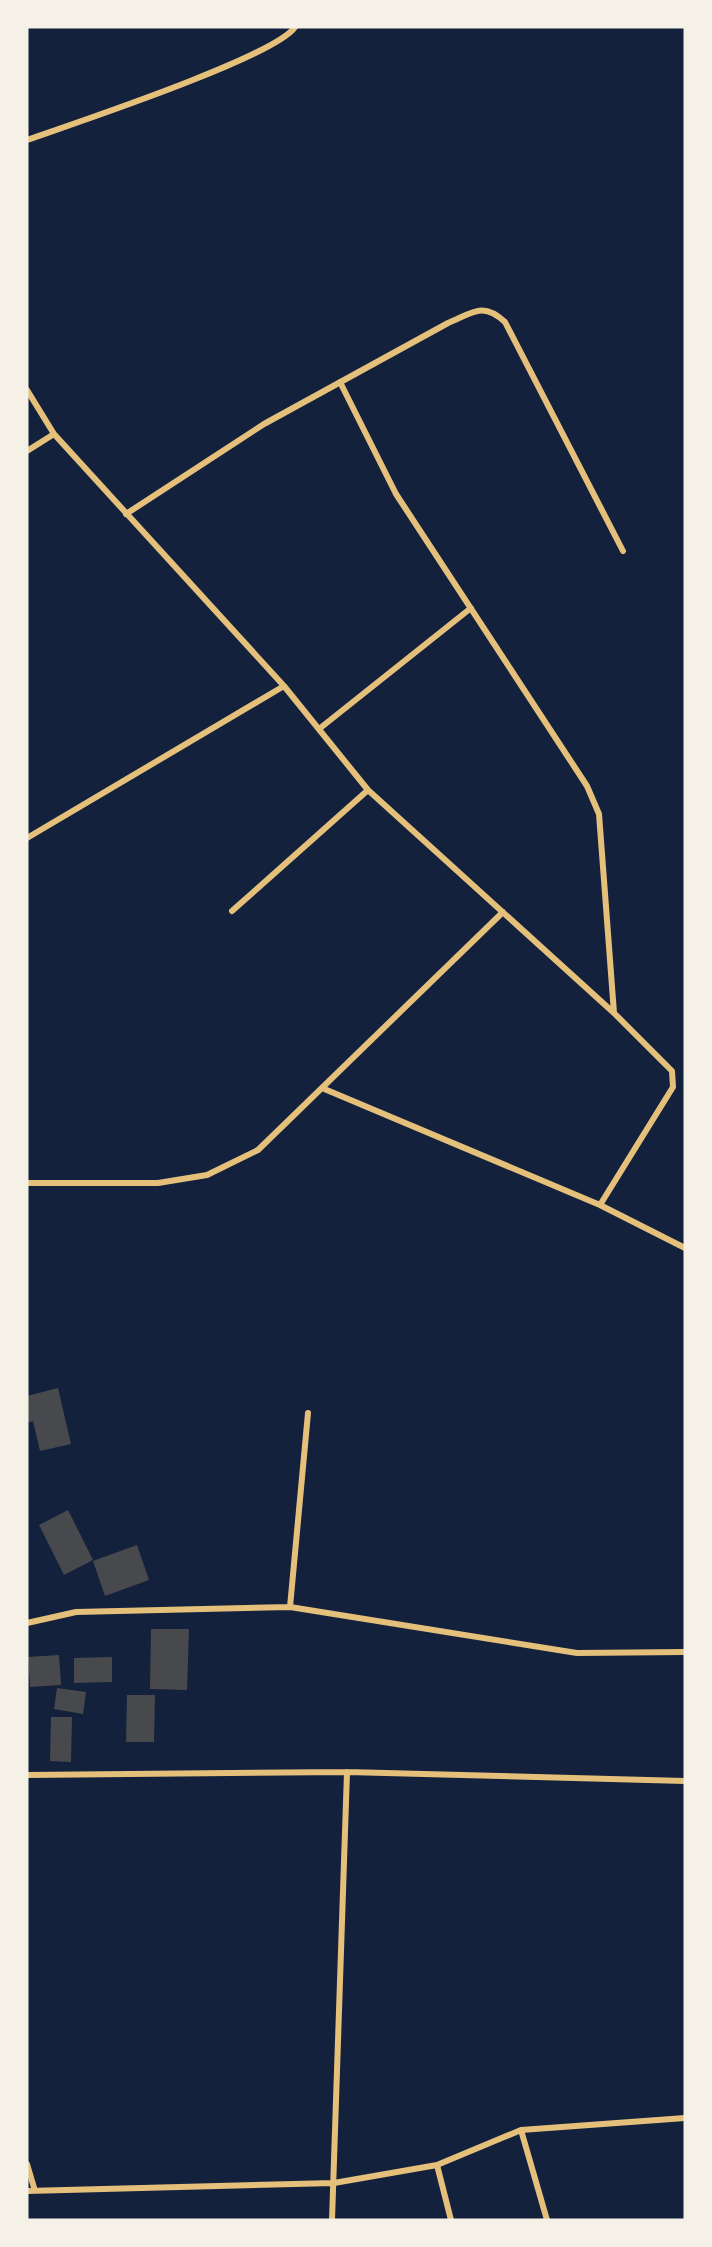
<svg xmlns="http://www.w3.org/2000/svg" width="712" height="2247" viewBox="0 0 712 2247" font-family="'Alegreya Sans',sans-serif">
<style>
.building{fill:#48494c}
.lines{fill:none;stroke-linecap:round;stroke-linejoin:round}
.minor{stroke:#e5c07b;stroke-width:6}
</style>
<rect width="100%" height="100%" fill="#14213d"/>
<path class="building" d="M 58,1388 L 71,1444 L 40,1451 L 33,1421 L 27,1423 L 27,1396 Z
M 68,1510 L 93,1560 L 64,1575 L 39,1525 Z
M 137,1545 L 149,1580 L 105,1596 L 93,1561 Z
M 151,1629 L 189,1629 L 187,1690 L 150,1689 Z
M 59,1655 L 61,1685 L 30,1687 L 28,1657 Z
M 112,1657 L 112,1682 L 74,1683 L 74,1658 Z
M 57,1688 L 86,1692 L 83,1714 L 54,1709 Z
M 127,1695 L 155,1695 L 154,1742 L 126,1742 Z
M 51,1717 L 72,1717 L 71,1762 L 50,1761 Z"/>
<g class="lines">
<path class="minor" d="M 27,140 C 72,124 275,57 295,27
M 340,382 L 396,494 L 587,786 L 599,814 L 614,1013
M 27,390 L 54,434 L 284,686 L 368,790 L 614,1013 L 672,1071 L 673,1087 L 600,1205
M 27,451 L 54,434
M 126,514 L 264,424 L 448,323 C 472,313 483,301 505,322 L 623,551
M 319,729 L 471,608
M 27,838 L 284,686
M 232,911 L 368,790
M 322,1088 L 600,1205 L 685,1248
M 27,1183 L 158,1183 L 207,1175 L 258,1150 L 503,912
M 290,1607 L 308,1413
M 27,1623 L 76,1612 L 290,1607 L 577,1653 L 685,1652
M 27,1775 L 347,1772 L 685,1781
M 521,2130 L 547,2220
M 27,2164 L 35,2191
M 437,2165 L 451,2220
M 27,2191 L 334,2183 L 437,2165 L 521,2130 L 685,2118
M 332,2220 L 347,1772"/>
</g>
<rect width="712" height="2247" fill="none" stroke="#f6f1e7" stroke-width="57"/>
</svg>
